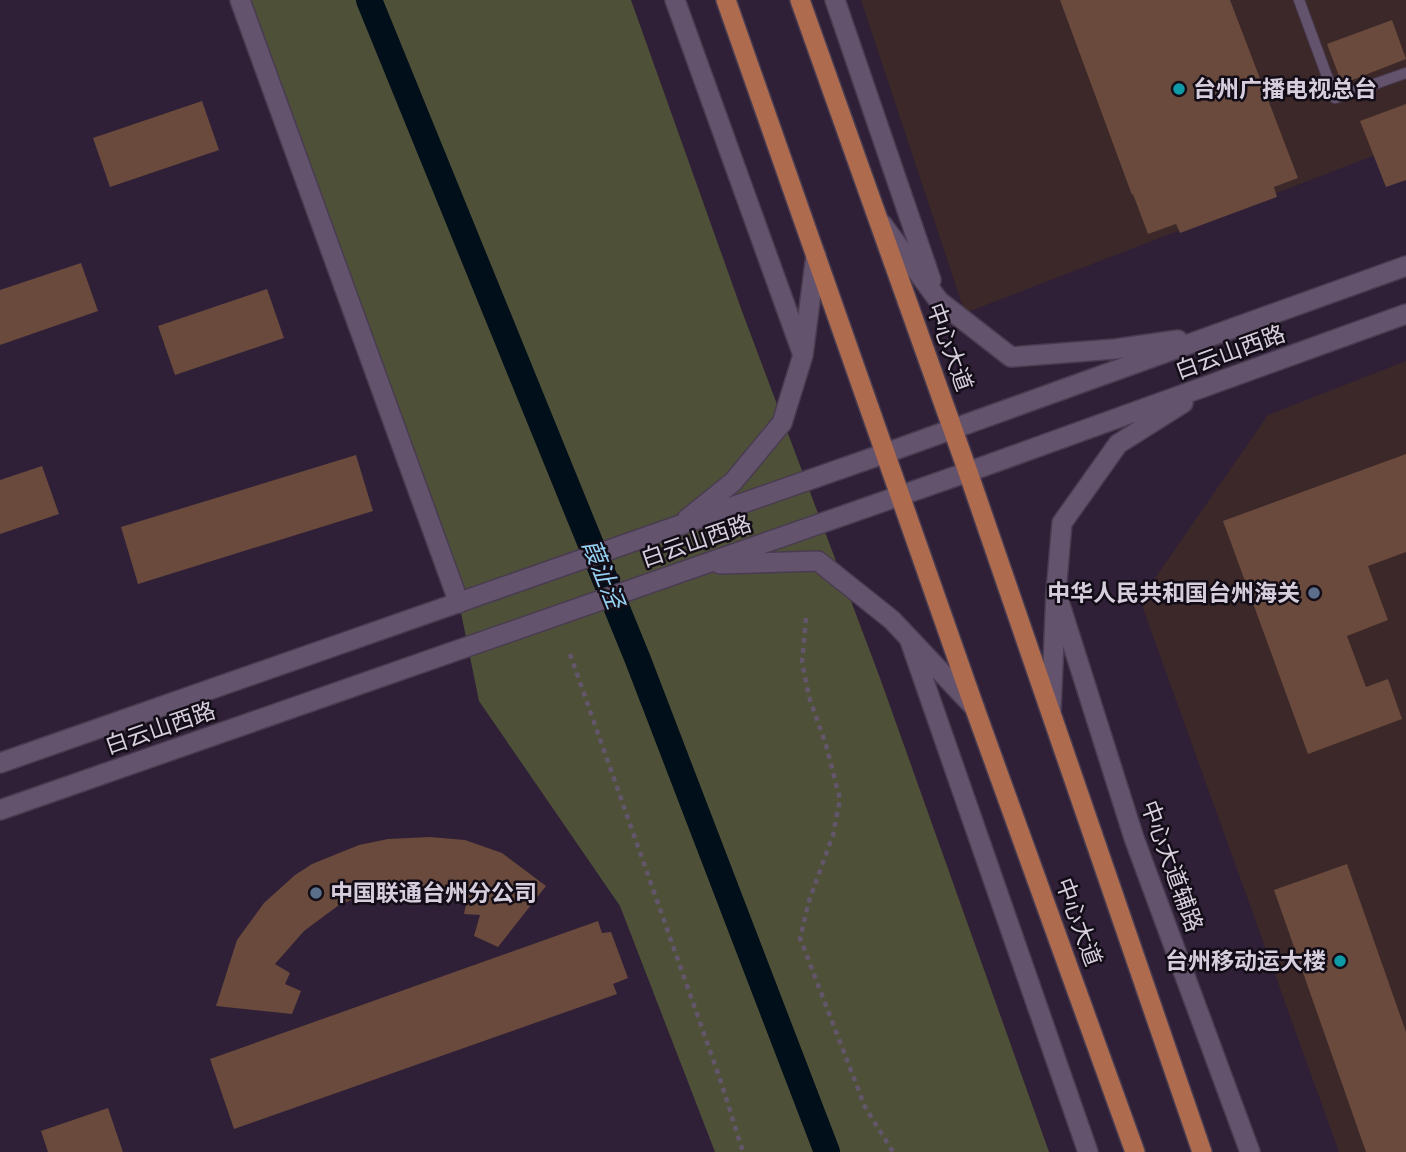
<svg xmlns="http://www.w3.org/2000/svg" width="1406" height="1152" viewBox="0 0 1406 1152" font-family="'IBM Plex Serif','Noto Sans SC',serif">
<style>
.commercial{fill:#3c2828}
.green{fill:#4e5038}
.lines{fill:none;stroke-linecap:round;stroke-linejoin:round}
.canal{stroke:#000f1a;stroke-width:26}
.building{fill:#694a3c}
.service-casing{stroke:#493c50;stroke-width:12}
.tertiary-casing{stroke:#493c50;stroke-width:22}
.secondary-casing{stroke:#493c50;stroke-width:22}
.primary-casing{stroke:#493c50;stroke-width:22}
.path{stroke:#63566a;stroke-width:4.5;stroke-dasharray:5 5;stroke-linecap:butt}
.service{stroke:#64536d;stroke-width:10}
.tertiary{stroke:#64536d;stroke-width:19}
.secondary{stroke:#64536d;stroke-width:19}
.primary{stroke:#ae6b4e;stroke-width:19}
.culture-dot{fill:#0f9aa8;stroke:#130d17;stroke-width:2.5}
.service-dot{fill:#5c6f8a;stroke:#130d17;stroke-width:2.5}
.labels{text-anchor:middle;stroke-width:5;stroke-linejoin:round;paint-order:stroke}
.poi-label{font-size:23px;font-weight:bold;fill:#d7cedd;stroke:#130d17;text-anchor:start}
.street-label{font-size:23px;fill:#d7cedd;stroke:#130d17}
.water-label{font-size:24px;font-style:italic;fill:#94d1f2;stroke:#130d17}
</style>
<rect width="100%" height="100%" fill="#2f2037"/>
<path class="commercial" d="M 861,0 L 1406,0 L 1406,143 L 965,313 Z
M 1406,361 L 1406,1152 L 1339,1152 L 1140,600 L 1268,415 Z"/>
<path class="green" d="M 240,0 L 631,0 L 743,314 L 880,678 L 1049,1152 L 715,1152 L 620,906 L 479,701 L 459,603 Z"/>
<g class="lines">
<path class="canal" d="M 369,0 L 638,660 L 827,1152"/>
</g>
<path class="building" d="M 1060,0 L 1230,0 L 1298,178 L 1274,187 L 1277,197 L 1180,233 L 1176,224 L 1148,234 L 1133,194 L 1132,195 Z
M 1392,20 L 1406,59 L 1342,84 L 1327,44 Z
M 202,101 L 219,150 L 110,187 L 93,138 Z
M 1406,104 L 1406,180 L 1386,187 L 1360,121 Z
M 81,263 L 98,311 L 0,345 L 0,290 Z
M 267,289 L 284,338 L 175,375 L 158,326 Z
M 1406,454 L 1406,552 L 1368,566 L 1388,620 L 1347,636 L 1366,687 L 1388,679 L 1402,719 L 1308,754 L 1223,521 Z
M 356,455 L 373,511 L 138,584 L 121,527 Z
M 42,466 L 59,514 L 0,534 L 0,480 Z
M 430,837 L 465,840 L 502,853 L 546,886 L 498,947 L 474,936 L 480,915 L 464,914 L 467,900 L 441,888 L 392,888 L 366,894 L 339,905 L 304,931 L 275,964 L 290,973 L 285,984 L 301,991 L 292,1014 L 216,1006 L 237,940 L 264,903 L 295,875 L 312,864 L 359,845 L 388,839 Z
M 1347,864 L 1406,1032 L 1406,1152 L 1366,1152 L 1274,890 Z
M 598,921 L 602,933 L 611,932 L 628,978 L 613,984 L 617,994 L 234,1129 L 210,1059 Z
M 108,1108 L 123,1152 L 48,1152 L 41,1131 Z"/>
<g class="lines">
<defs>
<path id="service" d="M 1299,0 L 1335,98 L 1406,73"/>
<path id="tertiary" d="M 240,0 L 459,603"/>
<path id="secondary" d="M 675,0 L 803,355
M 835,0 L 931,280
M 882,224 L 939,301 L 1011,357 L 1115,349 L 1178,340
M 687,519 L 733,482 L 782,423 L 803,355 L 816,255
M 720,564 L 818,561 L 892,620 L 975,708
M 1056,592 L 1134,838 L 1250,1152
M 909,638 L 1088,1152
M 1051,711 L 1056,592 L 1062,523 L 1118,444 L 1183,403
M 0,763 L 886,453 L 1406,266
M 0,810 L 968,472 L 1406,314"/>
<path id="primary" d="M 726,0 L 975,709 L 1135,1152
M 800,0 L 968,472 L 1202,1152"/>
</defs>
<use href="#service" class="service-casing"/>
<use href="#tertiary" class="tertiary-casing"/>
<use href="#secondary" class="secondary-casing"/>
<use href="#primary" class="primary-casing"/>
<path class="path" d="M 806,618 L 802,662 L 809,697 L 826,745 L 840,799 L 833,835 L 809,901 L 800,938 L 865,1107 L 893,1152
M 570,654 L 721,1082 L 743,1152"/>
<use href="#service" class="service"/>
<use href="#tertiary" class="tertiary"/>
<use href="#secondary" class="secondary"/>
<use href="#primary" class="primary"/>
</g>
<g class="culture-dot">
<circle cx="1179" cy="89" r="7"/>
<circle cx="1340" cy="961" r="7"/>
</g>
<g class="service-dot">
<circle cx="1314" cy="593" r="7"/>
<circle cx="316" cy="893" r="7"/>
</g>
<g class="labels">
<g class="poi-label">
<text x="1193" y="97">台州广播电视总台</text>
<text x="1300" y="601" text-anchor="end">中华人民共和国台州海关</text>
<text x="330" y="901">中国联通台州分公司</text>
<text x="1326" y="969" text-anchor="end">台州移动运大楼</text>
</g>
<g class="street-label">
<text transform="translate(950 347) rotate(70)" y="8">中心大道</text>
<text transform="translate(1230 352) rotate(-20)" y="8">白云山西路</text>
<text transform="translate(696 541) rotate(-19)" y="8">白云山西路</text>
<text transform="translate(160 728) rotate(-19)" y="8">白云山西路</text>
<text transform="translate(1172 866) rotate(70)" y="8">中心大道辅路</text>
<text transform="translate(1079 922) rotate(70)" y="8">中心大道</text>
</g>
<g class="water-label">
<text transform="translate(603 574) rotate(68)" y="8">葭沚泾</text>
</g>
</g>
</svg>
